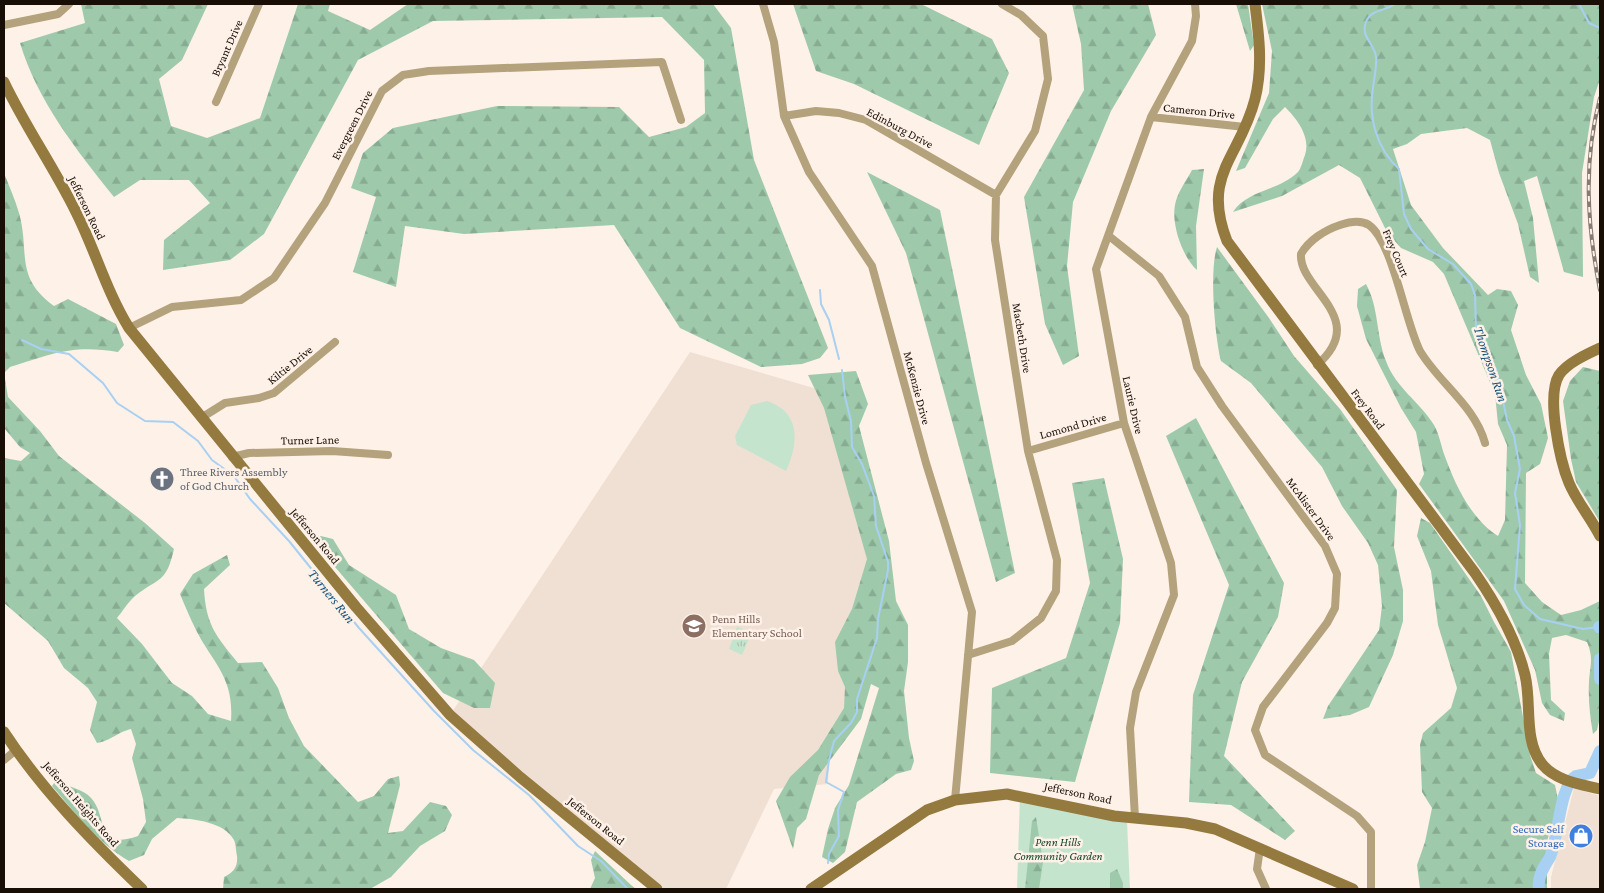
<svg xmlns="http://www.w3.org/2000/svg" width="1604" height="893" viewBox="0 0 1604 893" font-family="'Crimson Pro',serif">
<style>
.built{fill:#f0e0d4}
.green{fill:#c5e4ce}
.forest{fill:url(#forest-firs)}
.park{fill:url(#park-tufts)}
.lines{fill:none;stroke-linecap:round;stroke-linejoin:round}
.stream{stroke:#a8d0f2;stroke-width:2}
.river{stroke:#a8d0f2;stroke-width:12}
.street{stroke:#b4a27c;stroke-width:8}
.secondary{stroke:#947a3f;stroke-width:11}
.rail-casing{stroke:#867b72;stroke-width:4}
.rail{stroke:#fef1e7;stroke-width:2;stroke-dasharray:5.5;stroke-linecap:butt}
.labels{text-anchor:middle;stroke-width:5;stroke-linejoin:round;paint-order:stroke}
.street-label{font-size:12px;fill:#180e06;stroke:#fef1e7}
.worship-label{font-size:12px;fill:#5b616d;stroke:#fef1e7;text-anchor:start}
.education-label{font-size:12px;fill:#785e54;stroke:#fef1e7;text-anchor:start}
.shop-label{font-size:12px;fill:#366cbe;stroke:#fef1e7;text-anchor:end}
.park-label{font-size:12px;font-style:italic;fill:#124629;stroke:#fef1e7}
.water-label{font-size:14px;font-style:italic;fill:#185681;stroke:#fef1e7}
</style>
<defs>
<pattern id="forest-firs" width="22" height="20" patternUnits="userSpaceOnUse" patternTransform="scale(1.25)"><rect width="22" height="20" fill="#9ecaab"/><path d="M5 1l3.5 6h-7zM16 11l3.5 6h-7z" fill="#87ac92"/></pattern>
<pattern id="park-tufts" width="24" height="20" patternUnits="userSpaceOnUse" patternTransform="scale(1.25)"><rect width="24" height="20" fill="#c5e4ce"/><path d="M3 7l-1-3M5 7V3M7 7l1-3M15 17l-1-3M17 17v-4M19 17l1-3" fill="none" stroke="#a8c2af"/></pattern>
</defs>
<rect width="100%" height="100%" fill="#fef1e7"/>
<path class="built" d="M 690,352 L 845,397 L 888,570 L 829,760 L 828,784 L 774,789 L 726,889 L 658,889 L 450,715 Z
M 1574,788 L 1600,796 L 1600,889 L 1551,889 L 1551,877 Z"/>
<path class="green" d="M 767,401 C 801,412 799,443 786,471 L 737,445 L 735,436 L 751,405 Z
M 1020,795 L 1127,821 L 1130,889 L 1017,889 Z"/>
<path class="forest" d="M 81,4 L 208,4 L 182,60 L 159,79 L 171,126 L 207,138 L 260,118 L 298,4 L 330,4 L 328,11 L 370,30 L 408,4 L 713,4 L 731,28 L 754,160 L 828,348 L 820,358 L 802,364 L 761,367 L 680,328 L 614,225 L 464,234 L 405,226 L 396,287 L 353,272 L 376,197 L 351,188 L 363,153 L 393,128 L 497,106 L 619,107 L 649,137 L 686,127 L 705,113 L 704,60 L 662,17 L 433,21 L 358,60 L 264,234 L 230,260 L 163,270 L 164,240 L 210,203 L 189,180 L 140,180 L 114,197 C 77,151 37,100 20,43 L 85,23 Z
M 793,4 L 921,4 L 992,39 L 1009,73 L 979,145 L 854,84 L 816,71 Z
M 1072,4 L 1148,4 L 1156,35 L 1111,111 L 1073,202 L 1067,266 L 1079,356 L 1063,365 L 1045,324 L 1024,197 L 1084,90 L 1081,44 Z
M 1236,4 L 1248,4 L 1254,45 L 1250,51 Z
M 1262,4 L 1600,4 L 1600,79 L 1594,97 L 1582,173 L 1583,277 L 1564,272 L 1537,176 L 1524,181 L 1533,218 L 1539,283 L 1530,277 L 1518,224 L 1499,173 L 1490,140 L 1467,128 L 1421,134 L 1407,144 L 1393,149 L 1411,205 L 1443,248 L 1488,295 L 1497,289 L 1511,291 L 1518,305 L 1511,330 L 1526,375 L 1541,404 L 1548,438 L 1540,464 L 1526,473 L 1525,583 L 1542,602 L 1561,615 L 1581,610 L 1600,601 L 1600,717 L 1597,730 L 1593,734 C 1590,717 1588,699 1589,682 C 1590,665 1594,659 1587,642 L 1566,635 L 1552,638 L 1549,654 L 1551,700 L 1565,713 L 1564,721 L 1550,715 L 1542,703 L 1535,670 L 1504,601 L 1419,484 L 1424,474 L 1416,432 L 1401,408 L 1366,339 L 1357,306 L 1358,289 L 1366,284 C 1379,307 1376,336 1386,361 C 1395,387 1420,402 1434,425 C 1439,434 1441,445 1444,454 C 1455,484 1470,518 1498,536 L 1505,520 L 1507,445 L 1498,424 L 1495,394 L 1444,274 L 1433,262 L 1401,248 L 1387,232 L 1360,178 L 1339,165 L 1282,196 L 1233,212 C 1247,190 1279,191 1298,172 C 1301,169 1303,160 1305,155 C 1311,137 1297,119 1285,107 L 1273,119 L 1245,168 L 1236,171 L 1269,93 L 1272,51 Z
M 1204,169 L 1196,226 L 1197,270 C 1183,258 1171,225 1175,205 C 1177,193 1186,181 1192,170 Z
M 867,172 L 940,210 L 1015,573 L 996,582 L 906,253 Z
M 4,173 C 9,186 15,199 19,213 C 30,252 14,277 54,306 L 68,299 L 116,324 L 124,345 L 118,352 C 73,344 51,354 10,367 L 4,373 L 8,397 L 40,431 L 59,456 L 145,523 L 174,549 C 166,584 159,577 135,596 C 128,602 122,612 117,618 L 142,644 L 172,683 L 192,696 L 208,714 L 231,721 C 234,677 214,665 196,630 C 190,618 185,606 180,594 L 193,574 L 227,555 L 230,565 L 204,589 C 206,625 216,636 238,663 L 262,662 L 278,688 L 289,718 L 304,746 L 358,802 L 374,796 L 388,779 L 399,776 L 400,785 L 388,833 L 403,831 L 430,802 L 446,806 L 452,815 L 445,831 L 420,846 L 391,877 L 370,889 L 223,889 L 224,877 C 233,872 238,868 237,856 C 236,852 236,844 234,840 C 224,822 195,819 177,818 L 152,839 L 144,855 L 129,861 C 98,843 76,814 52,786 L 56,780 C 65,785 80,789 88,795 C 110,813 92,852 138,836 L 146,822 L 143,799 L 132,758 L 136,744 L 131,729 C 115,733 113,740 97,743 L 90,730 L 97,702 L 88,688 L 64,668 L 48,641 L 4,603 L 4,458 L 21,461 L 30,453 L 20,447 L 4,428 Z
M 1217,247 L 1269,318 L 1294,356 L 1340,409 L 1397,490 L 1394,547 L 1403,590 L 1403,621 L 1393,655 L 1369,707 L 1350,715 L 1323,719 L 1328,706 L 1379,630 L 1382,606 L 1378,565 L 1368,543 L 1342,506 L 1322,467 L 1251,383 L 1221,361 C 1215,337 1209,271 1217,247 Z
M 1583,367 L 1600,371 L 1600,522 L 1576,482 L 1571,459 L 1563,401 L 1570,381 Z
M 856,371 L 868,404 L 859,426 L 889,541 L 896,601 L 908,625 L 908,662 L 904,691 L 909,738 L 914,761 L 911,770 L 896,774 L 857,802 L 845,852 L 833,863 L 822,857 L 828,829 L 835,808 L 849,785 L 879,688 L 871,684 L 861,719 L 819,775 L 806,819 L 797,828 L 793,849 L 776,801 L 790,777 L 818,750 L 844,708 L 845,687 L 838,671 L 835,642 L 852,609 L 867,559 L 824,408 L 808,375 Z
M 1196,418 L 1284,583 L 1278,617 L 1242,682 L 1224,756 L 1295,831 L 1285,840 L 1231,805 L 1189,802 L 1193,695 L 1229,585 L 1166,436 Z
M 1104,478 L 1123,559 L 1120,623 L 1075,782 L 990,773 L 992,688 L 1066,658 L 1090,583 L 1072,483 Z
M 1421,518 L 1430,523 L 1481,596 L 1494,622 L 1511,652 L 1530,755 L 1536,773 L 1555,785 L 1559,804 L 1547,841 L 1547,889 L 1420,889 L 1417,865 L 1425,842 L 1432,808 L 1422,792 L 1420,745 L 1423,733 L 1451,708 L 1457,688 L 1438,625 L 1431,571 L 1417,536 Z
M 321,536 L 333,539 L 349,565 L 396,595 L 409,629 L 441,648 L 474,660 L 495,683 L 490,708 L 474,708 L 443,693 L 311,539 Z
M 1036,817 L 1043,862 L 1039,889 L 1025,889 L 1032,821 Z
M 595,851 L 631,885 L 636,889 L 590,889 L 595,878 L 591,860 Z
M 1117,869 L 1123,883 L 1123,889 L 1110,889 L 1110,873 Z"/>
<path class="park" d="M 737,627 L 752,632 L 742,655 L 729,649 Z"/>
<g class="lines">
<path class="stream" d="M 1395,4 C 1386,11 1371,9 1366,22 C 1360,37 1375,44 1376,57 C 1377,67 1374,78 1373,88 C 1368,118 1377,149 1399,169 L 1404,214 L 1411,229 L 1428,249 L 1453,264 L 1471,284 L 1475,295 L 1476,331 L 1486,346 L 1497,372 L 1507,420 L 1514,436 L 1520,469 L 1515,493 L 1520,525 L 1515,589 L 1524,605 L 1540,619 L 1583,629 L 1599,627 L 1600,621
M 1579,4 L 1589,23 L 1600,28
M 820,290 L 821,304 L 829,320 L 839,359
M 22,340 L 41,349 L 69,354 L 103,383 L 117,403 L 145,421 L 173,422 L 198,441 L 212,460 L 234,476 L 250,499 L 289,541 L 359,628 L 434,711 L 473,750 L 529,795 L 578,846 L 601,861 L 628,889
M 828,863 L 829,854 L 839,836 L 838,810 L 844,792 L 826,782 L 829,760 L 834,741 L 851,723 L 857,712 L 857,699 L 877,638 L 878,619 L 888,570 L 888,562 L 876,526 L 874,496 L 862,464 L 852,447 L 851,421 L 845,397 L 842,370"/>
<path class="river" d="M 1599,627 L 1600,628
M 1600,659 L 1600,679
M 1539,889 C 1537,877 1544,867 1550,857 C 1559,837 1559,786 1576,776 L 1590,773 L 1600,751"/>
<path class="street" d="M 763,4 L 774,42 L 784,116 L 809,172 L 872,266 L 926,463 L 972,612 L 955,800
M 4,25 L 58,14 L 69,4
M 216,102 L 259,4
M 784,116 L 816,111 L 839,113 L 866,120 L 996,195
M 1151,117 L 1245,127
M 1109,236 L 1159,276 L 1185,317 L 1197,367 L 1222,406 L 1325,546 L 1337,574 L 1335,608 L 1327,623 L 1263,707 L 1255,730 L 1265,755 L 1357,816 L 1371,832 L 1371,889
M 129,328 L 172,307 L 241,300 L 274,278 L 325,203 L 382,91 L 403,75 L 429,71 L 662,62 L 681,120
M 1317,365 C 1371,318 1298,289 1301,254 C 1309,240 1325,230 1340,225 C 1349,222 1361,220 1369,225 C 1393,242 1405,322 1420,351 C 1439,383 1475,406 1485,443
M 201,418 L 225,403 L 259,398 L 274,393 L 335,342
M 1028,451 L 1124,423
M 232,457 L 249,453 L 332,451 L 388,455
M 968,655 L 1012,641 L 1041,618 L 1056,591 L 1057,560 L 1028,451 L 995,240 L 996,195 L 1035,131 L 1048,79 L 1043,36 L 1021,15 L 1002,4
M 4,760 L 16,750
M 1135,818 L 1130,728 L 1136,692 L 1174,595 L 1171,563 L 1124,423 L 1096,269 L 1151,117 L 1192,41 L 1196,16 L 1195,4
M 1260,848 L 1257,869 L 1266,889"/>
<path class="secondary" d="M 1255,4 C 1259,36 1263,67 1255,99 C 1240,158 1201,174 1227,241 L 1475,573 C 1497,605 1516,638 1525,675 C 1532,703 1523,740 1542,764 C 1556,781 1580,784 1600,789
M 4,82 C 25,126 53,166 75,210 C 95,249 106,291 129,328 L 356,607 L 450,715 L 520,777 L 657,889
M 1600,348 C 1587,354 1567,363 1559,375 C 1546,396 1560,461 1569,483 C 1577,502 1591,518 1600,536
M 4,732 C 42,790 92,841 142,889
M 811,889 L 927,810 L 955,800 L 1007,794 L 1114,816 L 1186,823 L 1215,829 L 1353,889"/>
<defs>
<path id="rail" d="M 1600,98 C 1583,162 1587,225 1600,290"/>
</defs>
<use href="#rail" class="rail-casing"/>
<use href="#rail" class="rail"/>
</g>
<defs>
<symbol id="church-disc" viewBox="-11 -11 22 22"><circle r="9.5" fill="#6b7280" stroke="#fef1e7"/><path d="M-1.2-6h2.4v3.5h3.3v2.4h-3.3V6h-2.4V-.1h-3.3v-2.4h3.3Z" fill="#fff"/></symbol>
<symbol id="school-disc" viewBox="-11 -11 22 22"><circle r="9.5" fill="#8d6e63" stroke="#fef1e7"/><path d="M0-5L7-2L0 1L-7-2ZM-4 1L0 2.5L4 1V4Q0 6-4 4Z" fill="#fff"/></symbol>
<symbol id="shop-disc" viewBox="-11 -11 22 22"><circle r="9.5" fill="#3f7fe0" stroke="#fef1e7"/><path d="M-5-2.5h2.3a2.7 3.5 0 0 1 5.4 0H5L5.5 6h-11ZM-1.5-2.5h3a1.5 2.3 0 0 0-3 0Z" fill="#fff"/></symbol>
</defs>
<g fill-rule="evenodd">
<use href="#church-disc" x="148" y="465" width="28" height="28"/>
<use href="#school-disc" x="680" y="612" width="28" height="28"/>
<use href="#shop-disc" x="1567" y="822" width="28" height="28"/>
</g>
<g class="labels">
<g class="street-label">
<text transform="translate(227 48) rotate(-66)" y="4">Bryant Drive</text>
<text transform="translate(1199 111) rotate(6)" y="4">Cameron Drive</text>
<text transform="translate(352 125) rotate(-63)" y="4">Evergreen Drive</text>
<text transform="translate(900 128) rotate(28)" y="4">Edinburg Drive</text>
<text transform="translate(87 208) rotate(64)" y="4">Jefferson Road</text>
<text transform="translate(1396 253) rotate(67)" y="4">Frey Court</text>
<text transform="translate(1022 338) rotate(81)" y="4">Macbeth Drive</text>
<text transform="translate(290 365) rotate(-39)" y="4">Kiltie Drive</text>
<text transform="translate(917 388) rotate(75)" y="4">McKenzie Drive</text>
<text transform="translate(1133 405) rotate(77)" y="4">Laurie Drive</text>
<text transform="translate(1368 409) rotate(53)" y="4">Frey Road</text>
<text transform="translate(1073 426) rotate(-16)" y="4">Lomond Drive</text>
<text transform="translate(310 440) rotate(-1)" y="4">Turner Lane</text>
<text transform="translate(1311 509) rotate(54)" y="4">McAlister Drive</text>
<text transform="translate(315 536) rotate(50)" y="4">Jefferson Road</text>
<text transform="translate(1078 793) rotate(12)" y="4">Jefferson Road</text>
<text transform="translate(81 804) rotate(49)" y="4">Jefferson Heights Road</text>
<text transform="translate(596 821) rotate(39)" y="4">Jefferson Road</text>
</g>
<g class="worship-label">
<text x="180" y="476">Three Rivers Assembly<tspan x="180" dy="14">of God Church</tspan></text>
</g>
<g class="education-label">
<text x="712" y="623">Penn Hills<tspan x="712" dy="14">Elementary School</tspan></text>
</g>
<g class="shop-label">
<text x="1564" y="833">Secure Self<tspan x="1564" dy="14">Storage</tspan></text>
</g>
<g class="park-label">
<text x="1058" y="846">Penn Hills<tspan x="1058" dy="14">Community Garden</tspan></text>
</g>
<g class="water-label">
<text transform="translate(1491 364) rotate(71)" y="5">Thompson Run</text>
<text transform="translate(332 596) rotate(51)" y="5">Turners Run</text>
</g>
</g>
<rect width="1604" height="893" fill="none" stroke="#180e06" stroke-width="10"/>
</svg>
